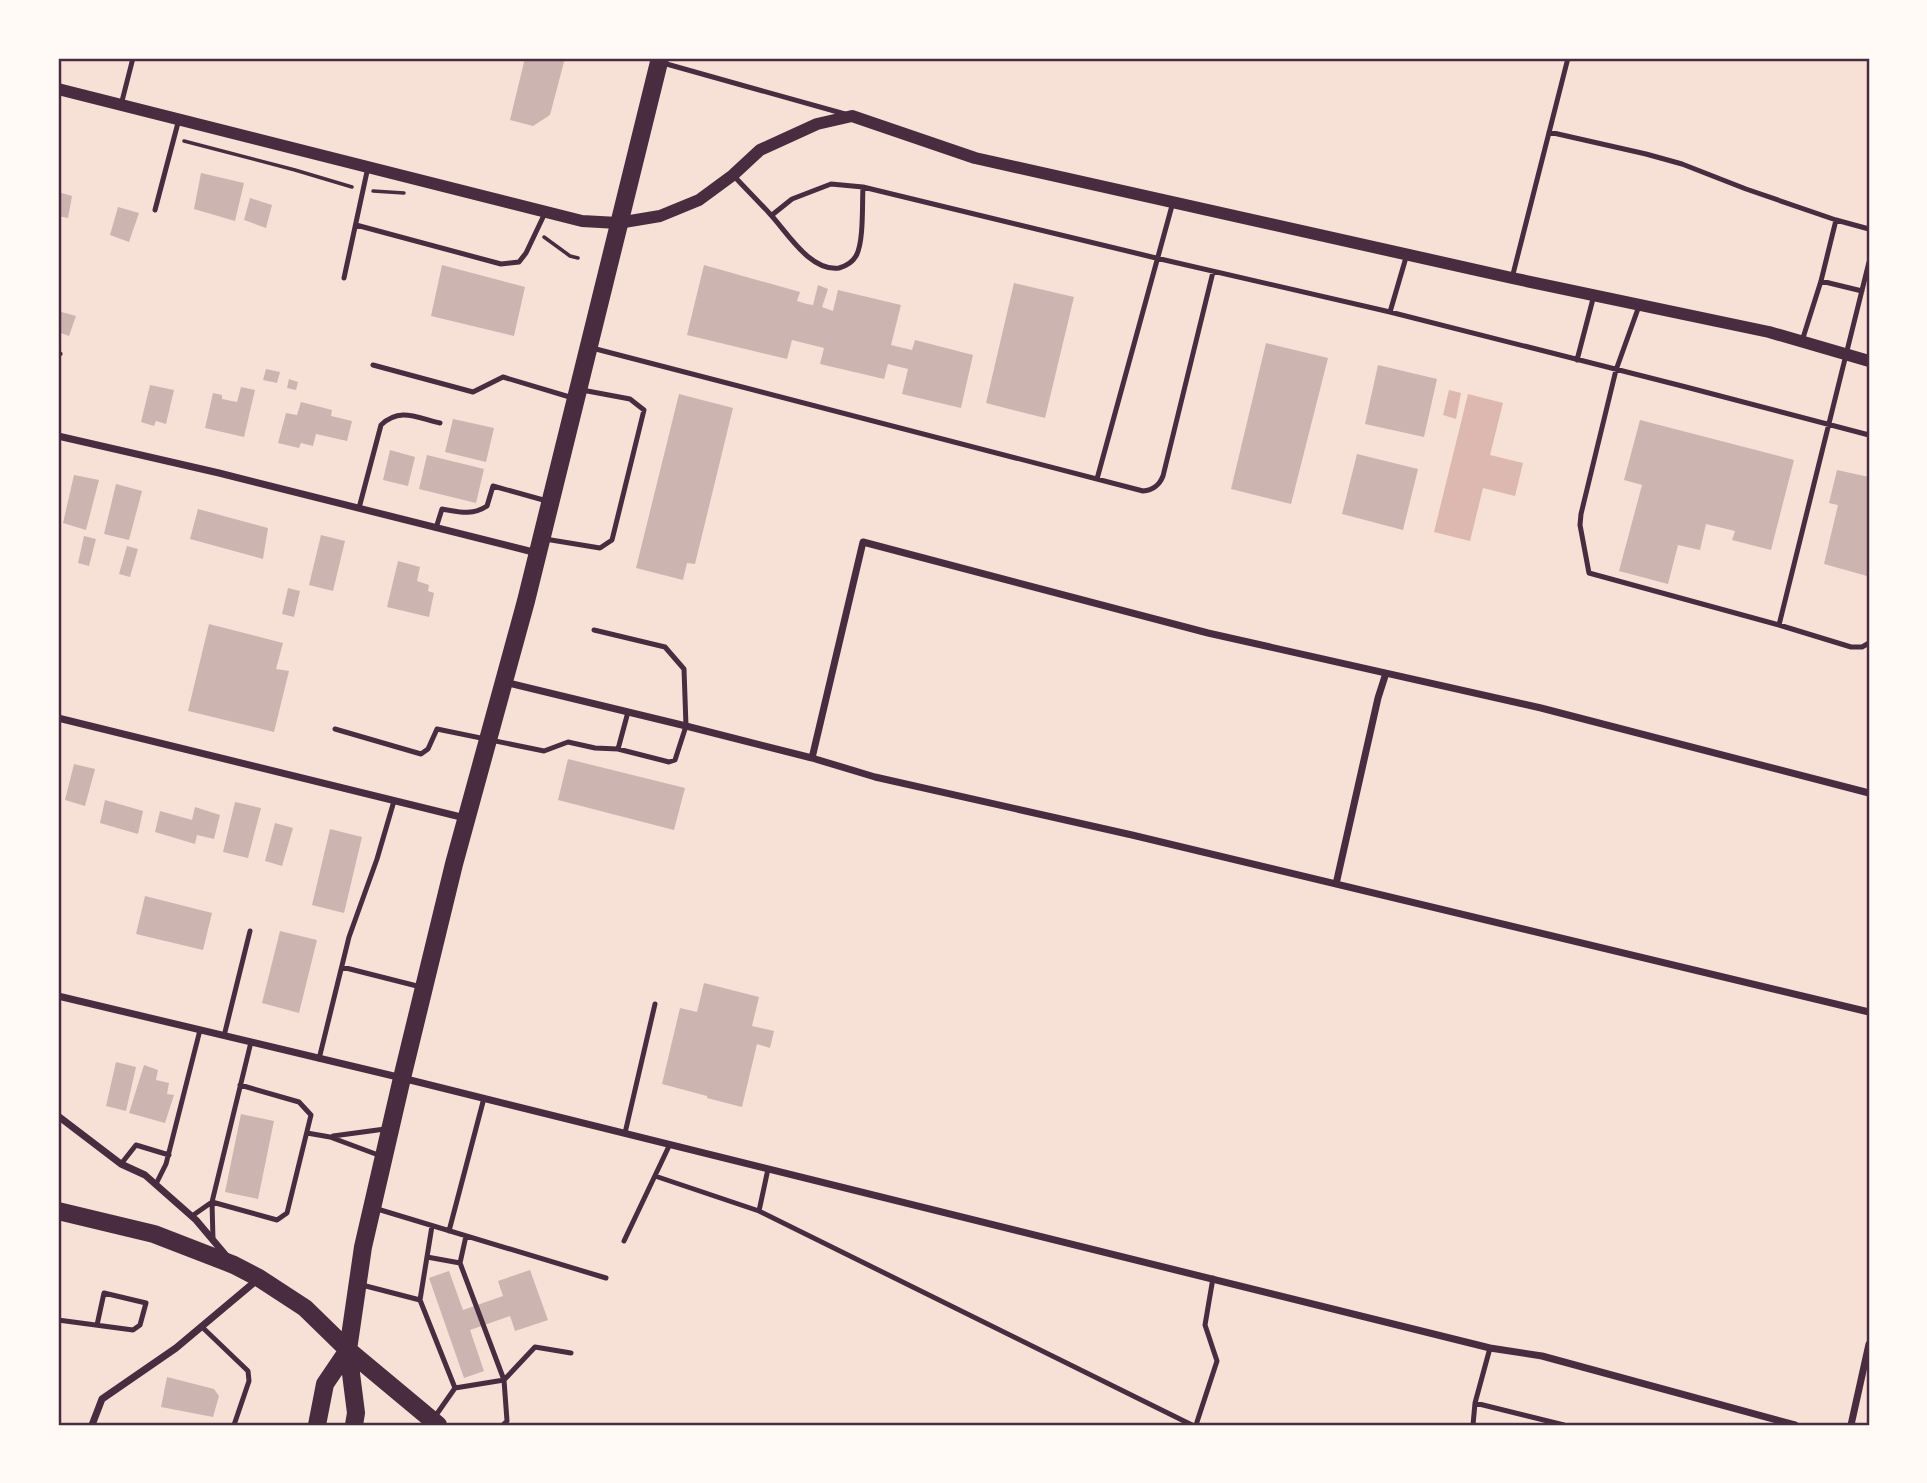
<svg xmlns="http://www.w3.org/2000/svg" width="1927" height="1483" viewBox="0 0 1927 1483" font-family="'DM Sans',sans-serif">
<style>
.water{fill:#dcb8b0}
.building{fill:#ccb4b1}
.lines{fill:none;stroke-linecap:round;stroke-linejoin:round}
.path{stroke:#4a2c40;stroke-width:3.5}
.service{stroke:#4a2c40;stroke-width:5}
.minor{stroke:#4a2c40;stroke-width:7}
.tertiary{stroke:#4a2c40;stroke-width:12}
.primary{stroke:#4a2c40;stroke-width:18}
.neatline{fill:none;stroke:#4a2c40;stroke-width:2.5}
</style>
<rect width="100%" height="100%" fill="#f7e1d7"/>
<path class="water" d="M 1449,390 L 1461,393 L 1456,419 L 1443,415 Z
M 1468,394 L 1503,403 L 1490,455 L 1523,463 L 1515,496 L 1483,488 L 1470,541 L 1434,532 Z"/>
<path class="building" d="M 525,58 L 565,58 L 550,115 L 533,126 L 510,120 Z
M 201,173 L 244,183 L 235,221 L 194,209 Z
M 58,192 L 72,196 L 68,218 L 58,216 Z
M 250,198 L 272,205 L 266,228 L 244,220 Z
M 118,207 L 139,213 L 129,242 L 110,235 Z
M 442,265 L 525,287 L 514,336 L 431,316 Z
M 704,265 L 800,292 L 797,301 L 807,304 L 813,305 L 818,285 L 828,289 L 822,307 L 833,311 L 838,290 L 901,305 L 891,345 L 912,350 L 915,340 L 973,355 L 961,408 L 902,394 L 908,369 L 888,364 L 884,379 L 820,364 L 824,348 L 792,340 L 787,359 L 687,335 Z
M 1014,283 L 1074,297 L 1045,418 L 986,403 Z
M 58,311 L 76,316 L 69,336 L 58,332 Z
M 1266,343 L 1328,358 L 1291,504 L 1231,489 Z
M 1378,365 L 1437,379 L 1424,437 L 1365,424 Z
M 266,369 L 280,372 L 277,383 L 263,380 Z
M 289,379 L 298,382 L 296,390 L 287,388 Z
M 150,385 L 174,390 L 166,424 L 156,421 L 154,426 L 141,422 Z
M 241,387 L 255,390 L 244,437 L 205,428 L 213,393 L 222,395 L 222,399 L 237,402 Z
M 679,394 L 733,408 L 695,564 L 687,563 L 683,580 L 636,568 Z
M 301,402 L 332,410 L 331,416 L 352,421 L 347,441 L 316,434 L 313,446 L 301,443 L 299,448 L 278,443 L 286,413 L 297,415 Z
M 453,419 L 494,428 L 486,462 L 445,452 Z
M 1640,420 L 1794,460 L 1771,550 L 1732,540 L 1735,531 L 1706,524 L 1700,550 L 1678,545 L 1668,584 L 1619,571 L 1642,485 L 1624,480 Z
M 390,450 L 415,457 L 408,486 L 383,480 Z
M 1357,454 L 1418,469 L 1403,530 L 1342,514 Z
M 427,455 L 484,469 L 476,503 L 419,489 Z
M 1837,470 L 1869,477 L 1869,569 L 1867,576 L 1824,564 L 1838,505 L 1829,503 Z
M 74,475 L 99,480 L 86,530 L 63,523 Z
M 116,484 L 142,491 L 129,540 L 104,534 Z
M 198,509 L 268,528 L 263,559 L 190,539 Z
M 321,535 L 345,541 L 333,591 L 309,585 Z
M 84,536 L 96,539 L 89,566 L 78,563 Z
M 127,546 L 138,549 L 130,577 L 119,574 Z
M 398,561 L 420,567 L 417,581 L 429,585 L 428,591 L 434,593 L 429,617 L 387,607 Z
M 288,588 L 300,591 L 294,617 L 282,614 Z
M 209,624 L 283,643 L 276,669 L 289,671 L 274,732 L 188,711 Z
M 568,759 L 685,788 L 674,830 L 558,800 Z
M 74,764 L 95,769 L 85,806 L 65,800 Z
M 105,800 L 143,811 L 138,834 L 100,823 Z
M 235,802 L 261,808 L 248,858 L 223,852 Z
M 195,807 L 220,815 L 214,839 L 197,835 L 195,844 L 155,832 L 160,811 L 192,820 Z
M 275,823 L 293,828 L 282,866 L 265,861 Z
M 330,829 L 362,837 L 344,913 L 312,905 Z
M 145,896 L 212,913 L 203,950 L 136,934 Z
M 280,931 L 317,940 L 299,1013 L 262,1003 Z
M 704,983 L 759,997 L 752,1026 L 774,1031 L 770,1048 L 757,1044 L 742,1107 L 707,1098 L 707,1096 L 662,1084 L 680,1008 L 697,1012 Z
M 116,1062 L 136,1067 L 126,1111 L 106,1106 Z
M 144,1065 L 158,1070 L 156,1080 L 169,1083 L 167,1094 L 174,1095 L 165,1123 L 129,1113 Z
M 241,1114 L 274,1121 L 258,1199 L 225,1192 Z
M 530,1270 L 548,1320 L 515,1331 L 510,1316 L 470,1330 L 484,1371 L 464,1378 L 429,1278 L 449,1271 L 463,1310 L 503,1296 L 498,1281 Z
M 167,1377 L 214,1389 L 219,1396 L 213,1417 L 161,1407 Z"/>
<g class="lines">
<path class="path" d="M 184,141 L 295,170 L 352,187
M 373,191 L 404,193
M 544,237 L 570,256 L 578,258"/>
<path class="service" d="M 663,63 L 845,114
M 121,105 L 133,58
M 1549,132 L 1646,154 L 1682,164 L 1746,189 L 1836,220 L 1869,229
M 733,175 C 745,188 758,201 770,214 C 787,232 810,272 839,268 C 846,266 852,263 856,256 C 864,242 862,204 863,187 L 1156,258 L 1390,312 L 1686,387 L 1869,435
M 155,210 L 179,119
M 772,215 L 792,199 L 831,184 L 863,187
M 356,225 L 501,264 L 519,262 L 526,253 L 545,213
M 344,278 L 368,167
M 1512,278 L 1568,58
M 1821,281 L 1862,291
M 1639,306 L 1616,370 L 1581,514 L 1580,525 L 1589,573 L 1779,625 L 1869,262
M 1390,312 L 1407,254
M 1802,341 L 1821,281 L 1836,220
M 592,348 L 1143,491 C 1153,490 1159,486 1163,476 L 1213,272
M 58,353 L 60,354
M 1577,360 L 1594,295
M 373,365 L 473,392 L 503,377 L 573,398
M 1097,479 L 1173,202
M 359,508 L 381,425 C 400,407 417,418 440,423
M 436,528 L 442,509 C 459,512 472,516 487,506 L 493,486 L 547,501
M 545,539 L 600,548 L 612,540 L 644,410 L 630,399 L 582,390
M 1779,625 L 1851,647 L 1862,647 L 1869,643
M 335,729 L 421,754 L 428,749 L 437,729 L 544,751 L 568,742 L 595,748 L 618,749 L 669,762 L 675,760 L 686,726 L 684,669 L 665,647 L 594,630
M 618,749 L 628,712
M 342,967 L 421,987
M 224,1036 L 250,931
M 319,1059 L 349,937 L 377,859 L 394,801
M 307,1133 L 330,1137 L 381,1156
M 625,1133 L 655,1004
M 333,1136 L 385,1129
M 121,1164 L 136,1145 L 169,1155
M 655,1176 L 759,1211 L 1192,1425
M 156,1184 L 166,1164 L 200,1030
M 374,1208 L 606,1278
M 759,1211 L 768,1169
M 192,1216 L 212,1202 L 251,1042
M 432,1226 L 420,1300 L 455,1388
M 449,1231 L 484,1098
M 213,1240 L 212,1202 L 277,1220 L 287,1213 L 311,1115 L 299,1102 L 240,1085
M 624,1241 L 670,1144
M 427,1257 L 460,1263 L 466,1236
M 460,1263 L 504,1380 L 535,1347 L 571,1353
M 362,1285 L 420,1300
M 58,1293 L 58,1297
M 58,1320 L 133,1330 L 140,1325 L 146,1303 L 104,1293 L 97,1325
M 201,1326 L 248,1371 L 249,1381 L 234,1425
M 1475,1403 L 1564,1425
M 434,1418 L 455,1388 L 504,1380 L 507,1421 L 503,1425
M 1196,1425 L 1217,1361 L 1205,1325 L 1213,1278
M 1473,1425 L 1475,1403 L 1490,1348"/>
<path class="minor" d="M 58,436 L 219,473 L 537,553
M 504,682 L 686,726 L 812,758 L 875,777 L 1132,835 L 1869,1012
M 58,718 L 465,818
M 812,758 L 863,542 L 1208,633 L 1541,708 L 1869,793
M 1336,884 L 1378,698 L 1386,673
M 58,996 L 402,1078 L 1490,1348 L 1542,1356 L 1795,1425
M 58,1116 L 121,1164 L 145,1175 L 196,1220 L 228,1258
M 92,1425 L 102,1399 L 176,1348 L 257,1280
M 1851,1425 L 1869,1344"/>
<path class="tertiary" d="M 58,89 L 582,221 L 618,223 L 660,216 L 699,200 L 733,175 L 760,150 L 817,124 L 852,116 L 975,158 L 1512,278 L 1769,332 L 1869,361"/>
<path class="primary" d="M 58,1211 L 154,1234 L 234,1265 L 259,1278 L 305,1308 L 348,1350 L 438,1425
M 317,1425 L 325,1384 L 348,1350
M 354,1425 L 356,1413 L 348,1350 L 363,1247 L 402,1078 L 454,864 L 526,601 L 660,58"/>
</g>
<rect width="1927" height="1483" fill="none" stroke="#fffaf5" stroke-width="119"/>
<rect x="60" y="60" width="1808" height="1364" class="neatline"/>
</svg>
